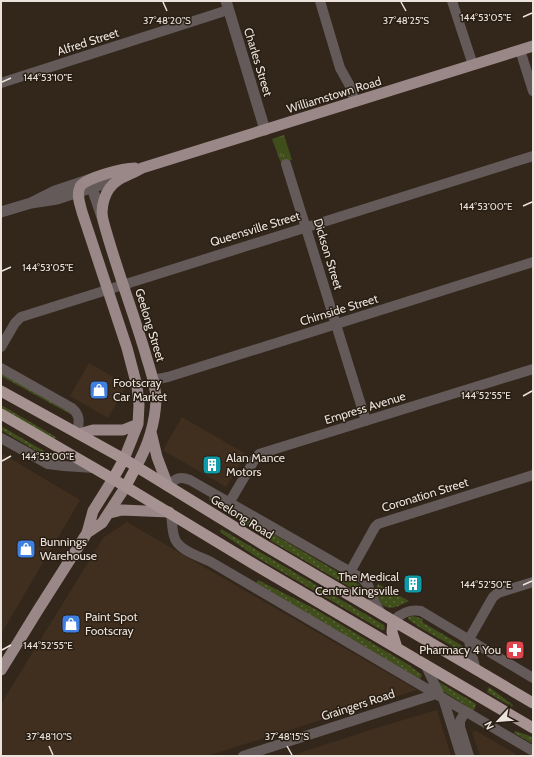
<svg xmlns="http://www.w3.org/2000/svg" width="534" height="757" viewBox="0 0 534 757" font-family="Cabin,sans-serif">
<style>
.built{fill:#402f1f}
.grass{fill:url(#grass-dots)}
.park{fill:url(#park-tufts)}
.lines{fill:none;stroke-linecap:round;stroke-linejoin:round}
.minor{stroke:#635a59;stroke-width:10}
.tertiary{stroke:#635a59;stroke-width:11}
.primary{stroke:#9a8888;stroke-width:11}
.trunk{stroke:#a69291;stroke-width:11}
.ticks{fill:none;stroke:#eae2db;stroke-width:1.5}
.labels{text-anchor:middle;stroke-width:3;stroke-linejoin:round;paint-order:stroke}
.street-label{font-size:12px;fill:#eae2db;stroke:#291e13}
.poi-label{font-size:12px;fill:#eae2db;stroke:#291e13;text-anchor:start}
.ticks-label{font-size:10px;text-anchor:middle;fill:#eae2db;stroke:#291e13;stroke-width:3;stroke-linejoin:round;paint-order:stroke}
</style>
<defs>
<pattern id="grass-dots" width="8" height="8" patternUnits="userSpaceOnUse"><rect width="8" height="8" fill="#404e1c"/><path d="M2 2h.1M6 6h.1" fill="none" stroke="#5c673c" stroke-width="1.8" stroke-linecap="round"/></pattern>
<pattern id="park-tufts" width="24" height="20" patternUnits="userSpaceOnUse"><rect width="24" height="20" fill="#404e1c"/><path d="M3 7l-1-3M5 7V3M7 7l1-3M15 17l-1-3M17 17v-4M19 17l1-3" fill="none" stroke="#5c673c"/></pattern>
</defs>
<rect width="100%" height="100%" fill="#33271c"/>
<path class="built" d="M 89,363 L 127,385 L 108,418 L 70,396 Z
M 182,417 L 246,454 L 226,487 L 163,450 Z
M 1,453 L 80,500 L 1,634 Z
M 127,522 L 204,567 L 417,690 L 207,756 L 1,756 L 1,704 L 103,538 Z
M 437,710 L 451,756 L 290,756 L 373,729 Z
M 476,731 L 519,756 L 480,756 L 472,732 Z"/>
<path class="grass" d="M 1,372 L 71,412 L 70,414 L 1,376 Z
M 1,405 L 56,437 L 54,439 L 1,408 Z
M 1,426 L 54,457 L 54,459 L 52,460 L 1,430 Z
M 210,497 L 360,585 L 369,596 L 367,597 L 266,538 L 209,500 Z
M 221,529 L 384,625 L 385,629 L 383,630 L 378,628 L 258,558 L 220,532 Z
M 258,580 L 315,609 L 409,665 L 422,675 L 420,679 L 256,583 Z
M 378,584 L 409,601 C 390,611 382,612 375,590 Z
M 413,616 L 423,619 L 422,622 L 461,645 L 467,653 L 466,654 L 419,627 L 408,619 L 408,617 Z
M 439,682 L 476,704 L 474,710 L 472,711 L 467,706 L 444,692 L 441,689 Z
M 489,687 L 513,705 L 512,707 L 487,692 Z
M 515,731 L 533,737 L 533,744 L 514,733 Z"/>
<path class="park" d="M 284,135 L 292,160 L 281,163 L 272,139 Z"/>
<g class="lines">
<path class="minor" d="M 320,1 L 340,68 L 350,86 L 355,102
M 452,1 L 473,65
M 520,50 L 533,91
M 1,83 L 228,10
M 286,164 L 366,421
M 1,347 L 15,323 L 21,317 L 533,156
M 1,368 L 72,408 C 81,416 79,423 77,433
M 153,380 L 168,377 L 533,262
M 1,438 L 48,464 L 64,466 L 94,468
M 169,486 C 175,478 180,476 190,480 L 363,579 L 368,585 L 374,601 L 382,615
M 229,503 L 255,459 L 259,454 L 533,369
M 171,514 C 172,521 172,529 174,536 C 177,550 199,556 211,562 L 533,751
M 350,572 L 375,527 L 378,524 L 533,475
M 393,621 C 401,613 409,609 421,611 L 533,678
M 425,664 L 440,696
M 476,670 L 470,648 L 469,639 L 493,597 L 498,593 L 533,582
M 443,698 L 461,756
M 465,712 L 460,721 L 460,727 L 469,756
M 243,756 L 436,694"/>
<path class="tertiary" d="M 226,1 L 265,130
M 90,182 L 102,217
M 31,203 L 57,199 L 121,178
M 1,212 L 31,203 L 55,191 L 88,180"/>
<path class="primary" d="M 151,432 L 157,457 L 168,486
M 79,434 L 93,430 L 123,430 L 138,424
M 124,459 L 138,424 L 139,405 L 137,386 L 127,348 L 82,212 C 80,204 76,195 80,187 C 84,178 124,168 135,168
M 136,467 C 148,446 155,424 156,400 C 156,384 149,367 145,352 C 132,308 115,265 103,220 C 100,207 105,189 117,181 C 124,176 134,173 142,168 L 533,46
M 110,513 L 122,510 L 169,512
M 87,533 L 102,523 L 126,486
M 1,670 L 38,610 L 87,533 L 93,511 L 113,479"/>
<path class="trunk" d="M 1,391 L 124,459 L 264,545 L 533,703
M 1,414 L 113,479 L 257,566 L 533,728
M 113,479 L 124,459
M 126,486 L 136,467
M 393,621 L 392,632 L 397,648"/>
</g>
<path class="ticks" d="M 163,2 L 167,11M 401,2 L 406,11M 523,17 L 532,13M 2,82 L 11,78M 523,206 L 532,202M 2,271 L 11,267M 523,396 L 532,391M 2,461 L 11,456M 523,585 L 532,581M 2,650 L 11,645M 49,746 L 53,755M 287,746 L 292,755"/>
<defs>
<symbol id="shop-square" viewBox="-11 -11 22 22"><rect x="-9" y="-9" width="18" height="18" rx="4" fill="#3f7fe0" stroke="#291e13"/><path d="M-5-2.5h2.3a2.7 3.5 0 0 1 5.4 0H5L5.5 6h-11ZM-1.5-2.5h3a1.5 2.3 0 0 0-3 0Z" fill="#fff"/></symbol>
<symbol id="building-square" viewBox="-11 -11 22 22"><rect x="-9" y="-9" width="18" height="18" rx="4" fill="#0f9aa8" stroke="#291e13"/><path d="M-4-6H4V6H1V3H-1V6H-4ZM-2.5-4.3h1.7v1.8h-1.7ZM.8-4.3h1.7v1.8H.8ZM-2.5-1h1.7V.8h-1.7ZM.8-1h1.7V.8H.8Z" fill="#fff"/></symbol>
<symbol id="pharmacy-square" viewBox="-11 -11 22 22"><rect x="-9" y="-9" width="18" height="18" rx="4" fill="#e0444e" stroke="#291e13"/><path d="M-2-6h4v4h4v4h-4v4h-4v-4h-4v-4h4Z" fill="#fff"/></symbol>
</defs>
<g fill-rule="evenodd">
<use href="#shop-square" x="88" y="379" width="22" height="22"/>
<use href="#building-square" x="201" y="454" width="22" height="22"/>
<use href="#shop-square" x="15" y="538" width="22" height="22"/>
<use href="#building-square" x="402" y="573" width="22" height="22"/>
<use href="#shop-square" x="60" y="613" width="22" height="22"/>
<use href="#pharmacy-square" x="504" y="639" width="22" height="22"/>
</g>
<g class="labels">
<g class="street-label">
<text transform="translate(88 42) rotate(-18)" y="4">Alfred Street</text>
<text transform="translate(258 62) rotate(73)" y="4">Charles Street</text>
<text transform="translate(334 95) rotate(-17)" y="4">Williamstown Road</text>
<text transform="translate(255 229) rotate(-17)" y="4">Queensville Street</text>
<text transform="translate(328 254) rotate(73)" y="4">Dickson Street</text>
<text transform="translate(339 310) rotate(-17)" y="4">Chirnside Street</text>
<text transform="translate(150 325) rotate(73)" y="4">Geelong Street</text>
<text transform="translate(365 408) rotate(-17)" y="4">Empress Avenue</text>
<text transform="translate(425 495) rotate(-17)" y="4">Coronation Street</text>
<text transform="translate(242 517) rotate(32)" y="4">Geelong Road</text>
<text transform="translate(358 705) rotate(-18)" y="4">Graingers Road</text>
</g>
<g class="poi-label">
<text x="113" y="387">Footscray<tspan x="113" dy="14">Car Market</tspan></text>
<text x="226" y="462">Alan Mance<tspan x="226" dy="14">Motors</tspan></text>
<text x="40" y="546">Bunnings<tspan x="40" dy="14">Warehouse</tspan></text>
<text x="399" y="581" text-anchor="end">The Medical<tspan x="399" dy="14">Centre Kingsville</tspan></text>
<text x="85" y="621">Paint Spot<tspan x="85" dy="14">Footscray</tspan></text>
<text x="501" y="654" text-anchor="end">Pharmacy 4 You</text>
</g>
</g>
<g class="ticks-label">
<text x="486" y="21">144°53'05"E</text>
<text x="167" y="24">37°48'20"S</text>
<text x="406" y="24">37°48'25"S</text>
<text x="48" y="81">144°53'10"E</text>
<text x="486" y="210">144°53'00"E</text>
<text x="48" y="271">144°53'05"E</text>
<text x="486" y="399">144°52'55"E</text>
<text x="48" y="460">144°53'00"E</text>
<text x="486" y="588">144°52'50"E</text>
<text x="48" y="649">144°52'55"E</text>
<text x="49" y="740">37°48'10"S</text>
<text x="287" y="740">37°48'15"S</text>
</g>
<rect width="534" height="757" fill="none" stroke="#eae2db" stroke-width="4"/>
<g transform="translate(498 721) rotate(244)" stroke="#291e13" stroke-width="3" paint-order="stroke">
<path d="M0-3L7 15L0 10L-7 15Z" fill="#eae2db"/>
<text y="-6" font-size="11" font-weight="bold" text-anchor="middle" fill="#eae2db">N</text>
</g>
</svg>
